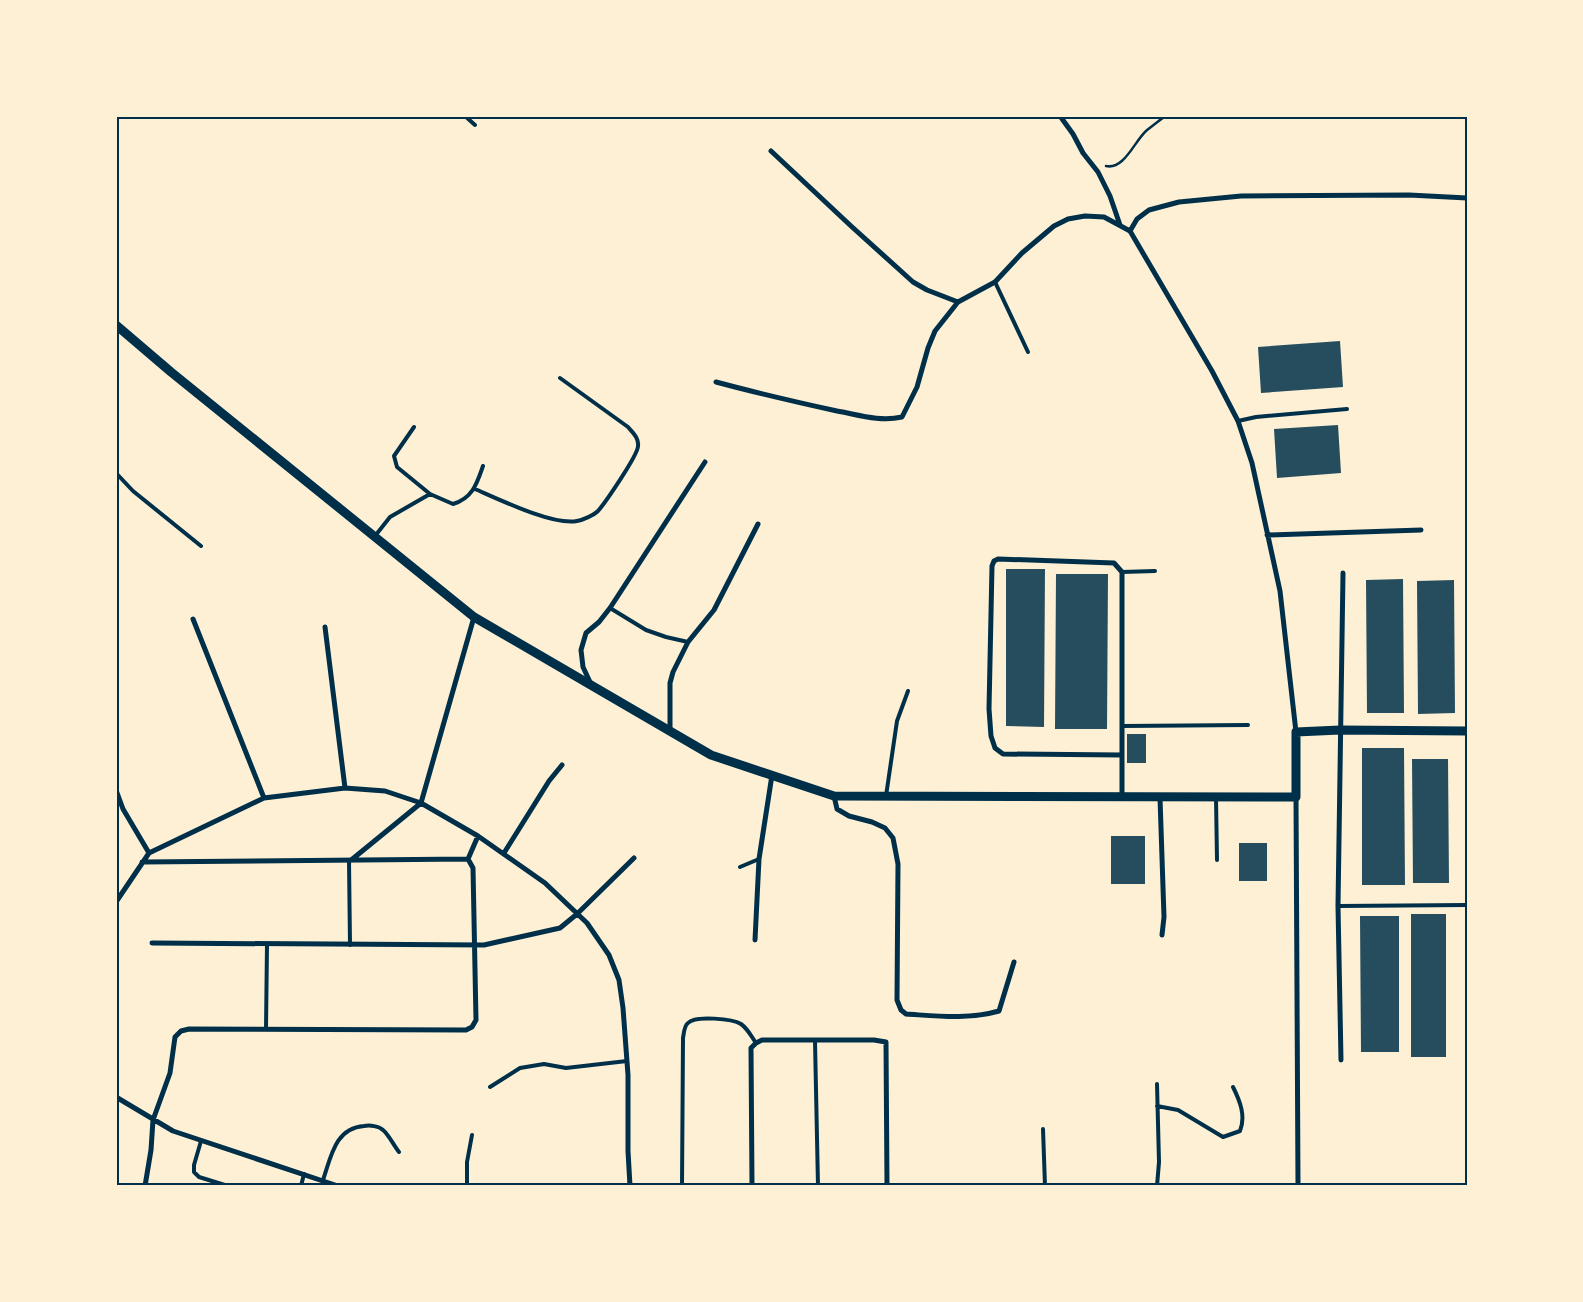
<svg xmlns="http://www.w3.org/2000/svg" width="1583" height="1302" viewBox="0 0 1583 1302" font-family="'Noto Sans',sans-serif">
<style>
.building{fill:#264d5e}
.lines{fill:none;stroke-linecap:round;stroke-linejoin:round}
.path{stroke:#003049;stroke-width:2.5}
.service{stroke:#003049;stroke-width:4}
.minor{stroke:#003049;stroke-width:5}
.tertiary{stroke:#003049;stroke-width:9}
.neatline{fill:none;stroke:#003049;stroke-width:2}
</style>
<rect width="100%" height="100%" fill="#fdf0d5"/>
<path class="building" d="M 1340,341 L 1343,387 L 1261,393 L 1258,347 Z
M 1338,425 L 1341,473 L 1277,478 L 1274,429 Z
M 1006,569 L 1045,569 L 1044,727 L 1006,726 Z
M 1056,574 L 1108,574 L 1107,729 L 1055,729 Z
M 1403,579 L 1404,713 L 1367,713 L 1366,580 Z
M 1454,580 L 1455,713 L 1418,714 L 1417,581 Z
M 1127,734 L 1146,734 L 1146,763 L 1127,763 Z
M 1362,748 L 1404,748 L 1405,885 L 1362,885 Z
M 1412,759 L 1448,759 L 1449,883 L 1413,883 Z
M 1111,836 L 1145,836 L 1145,884 L 1111,884 Z
M 1239,843 L 1267,843 L 1267,881 L 1239,881 Z
M 1411,914 L 1446,914 L 1446,1057 L 1411,1057 Z
M 1360,916 L 1399,916 L 1399,1052 L 1361,1052 Z"/>
<g class="lines">
<path class="path" d="M 1106,166 C 1124,170 1134,142 1146,131 C 1152,126 1159,121 1165,116"/>
<path class="service" d="M 465,116 L 475,125
M 995,282 L 1028,352
M 1238,421 L 1256,417 L 1347,409
M 414,427 L 394,456 L 397,467 L 430,494
M 116,473 L 133,491 L 201,546
M 475,489 C 498,499 554,526 577,521 C 583,520 594,515 598,511 C 605,503 638,455 638,446 C 639,438 633,433 628,427 L 560,378
M 375,536 L 390,517 L 430,494 L 453,504 C 473,498 477,483 483,466
M 1122,572 L 1155,571
M 610,608 L 646,630 L 666,637 L 688,642
M 1122,726 L 1248,725
M 886,796 L 897,721 L 908,691
M 1216,798 L 1217,860
M 349,861 L 350,945
M 740,867 L 759,859
M 1338,906 L 1467,905
M 266,1029 L 267,944
M 815,1041 L 818,1186
M 490,1087 L 520,1068 L 544,1064 L 566,1068 L 627,1061
M 1157,1106 L 1178,1110 L 1223,1137 L 1240,1131 C 1246,1116 1240,1101 1233,1087
M 1043,1129 L 1045,1186
M 201,1141 L 194,1165 L 194,1172 L 199,1177 L 228,1186
M 323,1180 C 331,1157 335,1128 364,1126 C 370,1125 379,1126 383,1130 C 389,1135 394,1146 399,1152
M 301,1186 L 304,1174
M 467,1186 L 467,1162 L 472,1135
M 682,1186 L 683,1038 C 684,1033 684,1026 688,1023 C 695,1015 733,1019 741,1024 C 748,1029 751,1036 756,1043
M 1157,1186 L 1159,1162 L 1157,1084"/>
<path class="minor" d="M 1060,116 L 1073,134 L 1083,153 L 1098,172 L 1110,196 L 1120,225
M 771,151 L 851,226 L 913,282 L 927,290 L 958,302
M 1130,231 L 1137,219 L 1149,210 L 1179,202 L 1241,196 L 1409,195 L 1467,198
M 716,382 C 757,393 796,402 837,411 C 859,415 880,422 902,417 L 917,387 L 928,348 L 935,331 L 958,302 L 995,282 L 1022,253 L 1054,226 L 1068,219 L 1085,216 L 1104,217 L 1130,231 L 1212,371 L 1238,421 L 1252,463 L 1280,591 L 1296,732
M 1267,535 L 1421,530
M 193,619 L 264,798
M 325,627 L 345,788
M 590,682 L 583,667 L 581,650 L 586,633 L 599,622 L 610,608 L 705,462
M 670,731 L 670,683 L 673,672 L 688,642 L 714,610 L 758,524
M 1122,755 L 1003,754 L 995,748 L 991,736 L 989,709 L 992,566 L 994,561 L 998,559 L 1114,563 L 1122,572 L 1122,798
M 116,790 L 123,809 L 149,853
M 834,796 L 837,809 L 849,816 L 872,822 L 885,828 L 893,838 L 898,864 L 897,1000 L 901,1010 L 906,1014 C 937,1016 968,1020 999,1011 L 1014,962
M 1296,797 L 1298,1186
M 1160,798 L 1164,917 L 1162,935
M 421,803 L 474,617
M 504,853 L 549,781 L 562,765
M 350,861 L 421,803
M 142,862 L 468,859 L 478,836
M 116,902 L 149,853 L 264,798 L 345,788 L 385,791 L 421,803 L 478,836 L 545,883 L 587,923 L 609,955 L 619,980 L 623,1008 L 628,1075 L 628,1151 L 630,1186
M 755,940 L 759,859 L 772,775
M 152,943 L 484,945 L 560,928 L 577,914 L 634,858
M 1341,1060 L 1338,906 L 1343,573
M 116,1097 L 173,1131 L 338,1186
M 145,1186 L 151,1150 L 153,1120 L 170,1073 L 175,1037 L 181,1031 L 189,1029 L 466,1030 L 472,1027 L 476,1020 L 473,868 L 468,859
M 752,1186 L 751,1048 L 756,1043 L 762,1040 L 874,1040 L 886,1042 L 887,1186"/>
<path class="tertiary" d="M 116,325 L 171,372 L 474,617 L 711,755 L 834,796 L 1296,797 L 1296,732 L 1340,730 L 1467,731"/>
</g>
<rect width="1583" height="1302" fill="none" stroke="#fdf0d5" stroke-width="235"/>
<rect x="118" y="118" width="1348" height="1066" class="neatline"/>
</svg>
